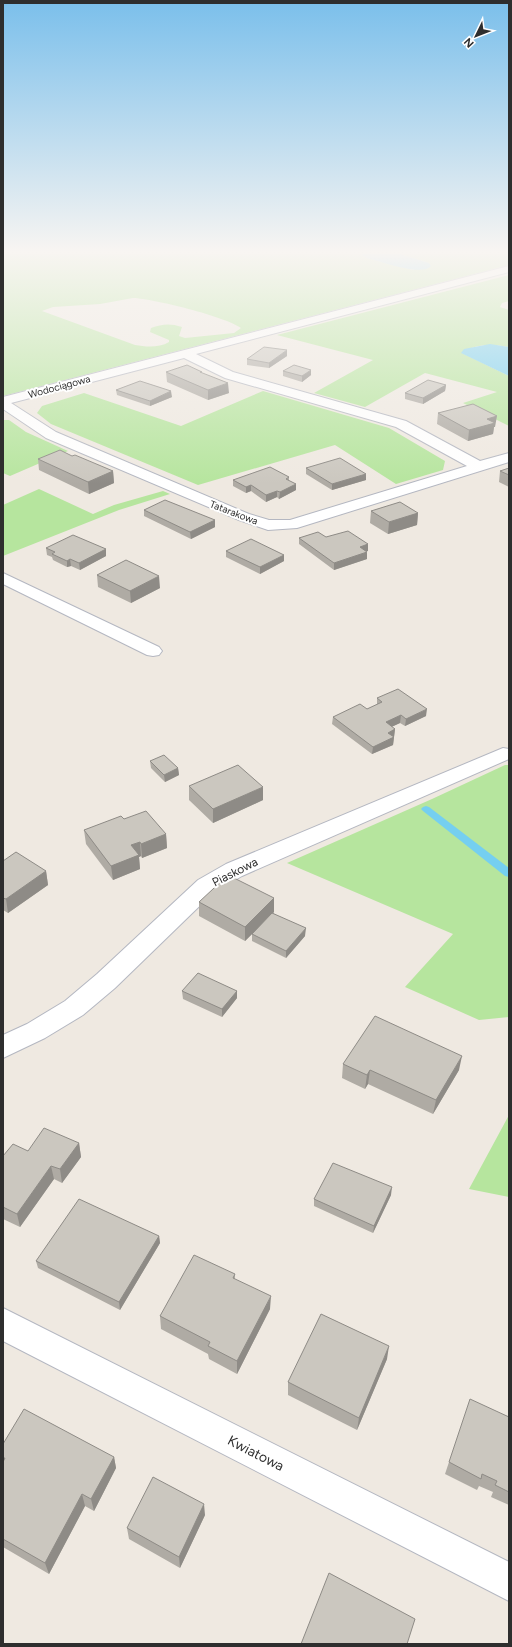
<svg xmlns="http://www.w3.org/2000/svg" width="512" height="1647" viewBox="0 0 512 1647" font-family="Figtree,sans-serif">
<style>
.green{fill:#b6e59e;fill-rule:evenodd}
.water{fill:#75cff0}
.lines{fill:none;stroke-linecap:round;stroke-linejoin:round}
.stream{fill:#75cff0;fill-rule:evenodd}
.minor-casing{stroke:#b4b7c1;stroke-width:2}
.minor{fill:#fff;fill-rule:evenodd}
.wall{fill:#afaba4}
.shaded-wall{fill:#8e8b86}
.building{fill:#cbc7bf;stroke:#8e8b86}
.labels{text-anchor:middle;stroke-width:4;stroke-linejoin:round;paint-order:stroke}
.far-street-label{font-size:10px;fill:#2e2e2e;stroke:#fff}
.street-label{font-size:12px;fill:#2e2e2e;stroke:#fff}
.near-street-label{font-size:14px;fill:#2e2e2e;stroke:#fff}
</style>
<rect width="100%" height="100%" fill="#efe9e1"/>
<path class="green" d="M 3,254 L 362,254 L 367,258 L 413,270 L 429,263 L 400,254 L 509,254 L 509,265 L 3,396 ZM 133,298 C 154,299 224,316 241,328 L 234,333 L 185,338 L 179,336 L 182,327 C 170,323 162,324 151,328 L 150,332 L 169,340 L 169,342 C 159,348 146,347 135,345 L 42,311 L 53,307 L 100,304 Z
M 509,275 L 509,301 L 502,303 L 500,307 L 509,310 L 509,347 C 491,344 477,343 462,353 L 509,376 L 509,426 L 463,403 L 497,392 L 425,373 L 365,407 L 314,393 L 373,360 L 277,335 Z
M 263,391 L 389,428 L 445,461 L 443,470 L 396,484 L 335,445 L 198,485 L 51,424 L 37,413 L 42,406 L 84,393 L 181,426 Z
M 3,420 L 9,420 L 26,432 L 68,451 L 10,476 L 3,473 Z
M 39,489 L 93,514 L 114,505 L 163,491 L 170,494 L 119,510 L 3,556 L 3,505 Z
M 505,765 L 509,765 L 509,1017 L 479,1020 L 405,987 L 453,934 L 287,863 L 432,799 Z
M 509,1115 L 509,1197 L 469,1189 Z"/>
<path class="water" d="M 362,254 L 400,254 L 429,263 L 431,266 C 422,277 380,261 367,258 L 362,255 Z
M 490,344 L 509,347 L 509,376 L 461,353 L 464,349 Z"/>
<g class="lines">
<path class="stream" d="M 426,806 L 429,807 L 509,868 L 509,877 L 505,876 L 423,811 L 421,809 L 423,807 Z"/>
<defs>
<path id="minor" d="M 509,266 L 509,272 L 196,354 L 233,372 L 406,421 L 480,461 L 509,453 L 509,462 L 297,528 L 268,530 L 239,520 L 46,438 L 3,409 L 3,397 ZM 184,358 L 225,378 L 396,427 L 467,466 L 290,520 L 269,520 L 249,514 L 56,432 L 11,403 Z
M 3,573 L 159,647 L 162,651 L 159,655 L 153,656 L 147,655 L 3,584 Z
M 503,748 L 509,749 L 509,759 L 242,876 L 214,892 L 115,988 L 83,1015 L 45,1038 L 3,1058 L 3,1035 L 27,1024 L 65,1001 L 97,974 L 198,880 L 226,864 Z
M 3,1308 L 509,1562 L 509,1601 L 3,1341 Z"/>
</defs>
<use href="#minor" class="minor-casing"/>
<use href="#minor" class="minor"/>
</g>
<path class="wall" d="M 287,356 L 269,368 L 247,365 L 247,359 Z
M 283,371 L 311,375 L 302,382 L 283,376 Z
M 166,372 L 202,372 L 202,373 L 229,393 L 208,400 L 167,382 Z
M 446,385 L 445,391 L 423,404 L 405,399 L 405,393 Z
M 116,390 L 172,397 L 150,406 L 117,395 Z
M 438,413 L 495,427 L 494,427 L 493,434 L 468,441 L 437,424 Z
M 72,456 L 113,471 L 114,483 L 89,494 L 39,470 L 38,459 Z
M 306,468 L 366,474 L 366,480 L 332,490 L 306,474 Z
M 509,468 L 509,487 L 499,482 L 500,471 Z
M 289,477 L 289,481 L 296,490 L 279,499 L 277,497 L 266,502 L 251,491 L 246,493 L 233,486 L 233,480 Z
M 144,510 L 215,520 L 215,527 L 191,539 L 144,516 Z
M 371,511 L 418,513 L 417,525 L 388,534 L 370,523 Z
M 326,537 L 368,544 L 368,551 L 366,551 L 367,559 L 334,570 L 299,544 L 299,538 Z
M 46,548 L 106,549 L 106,556 L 80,570 L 71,566 L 67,567 L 53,560 L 52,557 L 47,555 Z
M 226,551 L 284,555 L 284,561 L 260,574 L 226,557 Z
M 97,575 L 160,588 L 131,603 L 98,587 Z
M 377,698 L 426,716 L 405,726 L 400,723 L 391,727 L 395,729 L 393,745 L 372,754 L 332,724 L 333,717 L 367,709 L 377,705 Z
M 150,761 L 178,768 L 179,775 L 165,782 L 151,768 Z
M 189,786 L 263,800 L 213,823 L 189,800 Z
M 124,819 L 166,834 L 167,848 L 142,858 L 141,856 L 139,857 L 140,869 L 113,880 L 86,844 L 84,830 Z
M 3,861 L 46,871 L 48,885 L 8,913 L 3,910 Z
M 274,898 L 274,912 L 273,913 L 305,936 L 286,958 L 252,941 L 252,934 L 245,941 L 199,916 L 199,902 Z
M 182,991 L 237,991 L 237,998 L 222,1017 L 183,999 Z
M 343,1064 L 459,1070 L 433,1114 L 368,1084 L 365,1089 L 342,1078 Z
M 79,1143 L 81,1157 L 62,1183 L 54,1179 L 20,1227 L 3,1219 L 3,1156 L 28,1151 Z
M 391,1195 L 373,1233 L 314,1206 L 314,1199 Z
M 159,1236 L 160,1243 L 120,1310 L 38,1268 L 36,1261 Z
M 235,1274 L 235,1280 L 270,1309 L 237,1374 L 209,1359 L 208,1354 L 161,1329 L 160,1316 Z
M 387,1359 L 357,1430 L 288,1395 L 288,1382 Z
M 509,1417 L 509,1505 L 491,1497 L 493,1492 L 479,1486 L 477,1490 L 445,1474 L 449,1462 Z
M 3,1444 L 114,1457 L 116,1468 L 94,1511 L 85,1506 L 49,1574 L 3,1547 Z
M 205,1515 L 180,1568 L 129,1539 L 127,1528 Z"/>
<path class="shaded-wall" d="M 287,350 L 287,356 L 269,368 L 269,363 Z
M 311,370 L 311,375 L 302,382 L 302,376 Z
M 228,383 L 229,393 L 208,400 L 208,390 Z
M 446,385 L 445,391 L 423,404 L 423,398 Z
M 171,391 L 172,397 L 150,406 L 150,401 Z
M 497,416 L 495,427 L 494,427 L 493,434 L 468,441 L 469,430 L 487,419 Z
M 113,471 L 114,483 L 89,494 L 88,482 Z
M 366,474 L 366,480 L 332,490 L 332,484 Z
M 296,484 L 296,490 L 279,499 L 280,492 Z
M 251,485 L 251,491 L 246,493 L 246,487 Z
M 277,491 L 277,497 L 266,502 L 266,495 Z
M 418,513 L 417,525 L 388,534 L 389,522 Z
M 215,520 L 215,527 L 191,539 L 190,532 Z
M 368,544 L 368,551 L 359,554 L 360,547 Z
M 106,549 L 106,556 L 80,570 L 79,563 Z
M 367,552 L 367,559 L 334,570 L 334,563 Z
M 284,555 L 284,561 L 260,574 L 260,567 Z
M 70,559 L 71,566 L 67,567 L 67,561 Z
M 159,576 L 160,588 L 131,603 L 130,591 Z
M 427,709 L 426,716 L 405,726 L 406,719 Z
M 401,715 L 400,723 L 385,730 L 386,722 Z
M 395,729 L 394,737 L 388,740 L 388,733 Z
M 394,737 L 393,745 L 372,754 L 373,747 Z
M 178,768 L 179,775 L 165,782 L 164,775 Z
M 263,787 L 263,800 L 213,823 L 213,809 Z
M 166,834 L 167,848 L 142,858 L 141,844 Z
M 140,842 L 141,856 L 139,857 L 140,869 L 113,880 L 111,866 L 131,845 Z
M 46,871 L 48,885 L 8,913 L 6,899 Z
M 274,898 L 274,912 L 245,941 L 245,927 Z
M 306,928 L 305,936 L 286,958 L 286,951 Z
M 237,991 L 237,998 L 222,1017 L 222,1009 Z
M 462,1056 L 459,1070 L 433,1114 L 436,1100 Z
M 370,1070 L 368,1084 L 365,1089 L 367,1075 Z
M 79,1143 L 81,1157 L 62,1183 L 60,1169 Z
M 51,1166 L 54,1179 L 20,1227 L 17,1214 Z
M 392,1187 L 391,1195 L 373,1233 L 374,1226 Z
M 159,1236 L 160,1243 L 120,1310 L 119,1302 Z
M 271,1296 L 270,1309 L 237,1374 L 237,1361 Z
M 389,1346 L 387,1359 L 357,1430 L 359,1418 Z
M 114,1457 L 116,1468 L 94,1511 L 91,1499 Z
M 82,1494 L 85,1506 L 49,1574 L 45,1563 Z
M 204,1504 L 205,1515 L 180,1568 L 179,1557 Z"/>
<path class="building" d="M 264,347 L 287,350 L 269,363 L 247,359 Z
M 187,365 L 202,372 L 200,372 L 228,383 L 208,390 L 166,372 Z
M 294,365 L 311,370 L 302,376 L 283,371 Z
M 428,380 L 446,385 L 423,398 L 405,393 Z
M 140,381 L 171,391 L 150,401 L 116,390 Z
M 473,404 L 497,416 L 487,419 L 495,423 L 469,430 L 438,413 Z
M 60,450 L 72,456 L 75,455 L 113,471 L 88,482 L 38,459 Z
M 340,458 L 366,474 L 332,484 L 306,468 Z
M 270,467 L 289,477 L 286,479 L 296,484 L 280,492 L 277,491 L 266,495 L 251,485 L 246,487 L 233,480 Z
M 509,468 L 509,475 L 500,471 Z
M 165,500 L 215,520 L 190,532 L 144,510 Z
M 400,502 L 418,513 L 389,522 L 371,511 Z
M 348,531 L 368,544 L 360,547 L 367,552 L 334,563 L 299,538 L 318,532 L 326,537 Z
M 73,535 L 106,549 L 79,563 L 70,559 L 67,561 L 52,554 L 55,552 L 46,548 Z
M 251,539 L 284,555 L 260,567 L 226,551 Z
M 126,560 L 159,576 L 130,591 L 97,575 Z
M 398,689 L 427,709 L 406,719 L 401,715 L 386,722 L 395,729 L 388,733 L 394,737 L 373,747 L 333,717 L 360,704 L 367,709 L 382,702 L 377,698 Z
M 164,755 L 178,768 L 164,775 L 150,761 Z
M 238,765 L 263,787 L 213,809 L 189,786 Z
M 146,811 L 166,834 L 141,844 L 140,842 L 131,845 L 139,855 L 111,866 L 84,830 L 121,816 L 124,819 Z
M 16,852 L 46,871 L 6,899 L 3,898 L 3,861 Z
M 228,875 L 274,898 L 245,927 L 199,902 Z
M 272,913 L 306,928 L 286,951 L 252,934 Z
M 198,973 L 237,991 L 222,1009 L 182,991 Z
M 375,1016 L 462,1056 L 436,1100 L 370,1070 L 367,1075 L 343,1064 Z
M 44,1128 L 79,1143 L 60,1169 L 51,1166 L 17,1214 L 3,1207 L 3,1156 L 13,1144 L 28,1151 Z
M 333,1163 L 392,1187 L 374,1226 L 314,1199 Z
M 79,1199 L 159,1236 L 119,1302 L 36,1261 Z
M 194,1255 L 235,1274 L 233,1278 L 271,1296 L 237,1361 L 208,1346 L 210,1342 L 160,1316 Z
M 321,1314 L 389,1346 L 359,1418 L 288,1382 Z
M 470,1399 L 509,1417 L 509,1492 L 495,1485 L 497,1481 L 482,1474 L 481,1479 L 449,1462 Z
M 24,1409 L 114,1457 L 91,1499 L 82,1494 L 45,1563 L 3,1539 L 3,1462 L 5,1458 L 3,1458 L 3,1444 Z
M 153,1477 L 204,1504 L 179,1557 L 127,1528 Z
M 329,1573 L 415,1619 L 407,1644 L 301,1644 Z"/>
<linearGradient id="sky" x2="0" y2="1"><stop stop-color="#7abfeb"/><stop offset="0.52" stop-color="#f8f5f2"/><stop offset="1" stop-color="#f8f5f2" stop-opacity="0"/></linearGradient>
<rect width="512" height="484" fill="url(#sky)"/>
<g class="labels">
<g class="far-street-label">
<text transform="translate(59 386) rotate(-15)" y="4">Wodociągowa</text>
<text transform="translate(234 512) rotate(21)" y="4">Tatarakowa</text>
</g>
<g class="street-label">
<text transform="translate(235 872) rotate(-27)" y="4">Piaskowa</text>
</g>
<g class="near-street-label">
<text transform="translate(256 1453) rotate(27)" y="5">Kwiatowa</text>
</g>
</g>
<rect width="512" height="1647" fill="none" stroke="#2e2e2e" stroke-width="8"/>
<g transform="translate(476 36) rotate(227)" stroke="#ffffff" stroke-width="3" paint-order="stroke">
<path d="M0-3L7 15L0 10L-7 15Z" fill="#2e2e2e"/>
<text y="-6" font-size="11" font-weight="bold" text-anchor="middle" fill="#2e2e2e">N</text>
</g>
</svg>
